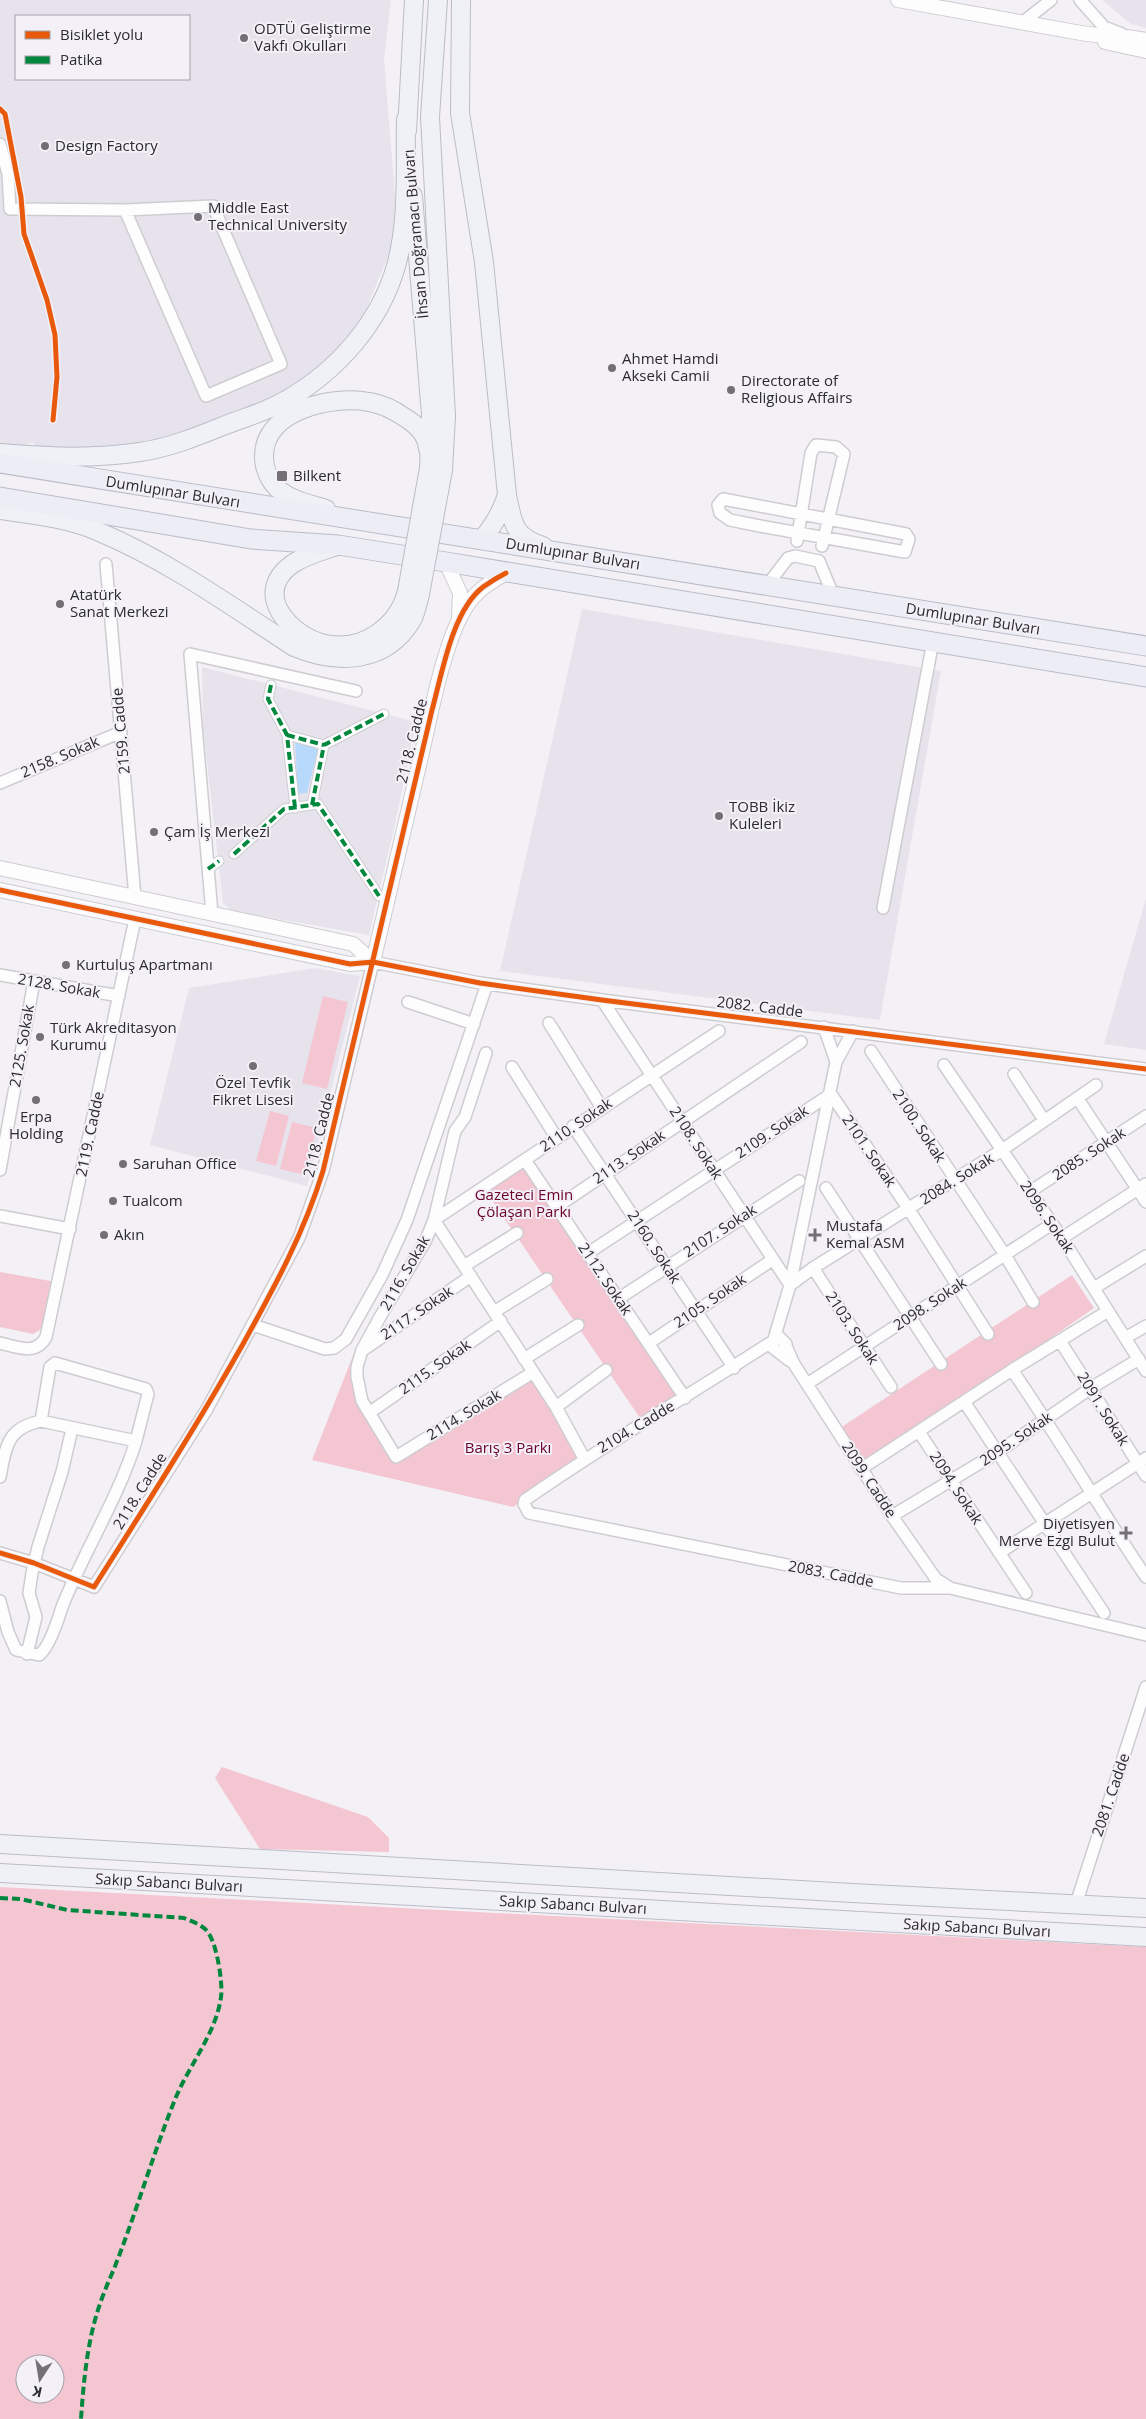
<svg xmlns="http://www.w3.org/2000/svg" width="1146" height="2419" viewBox="0 0 1146 2419" font-family="'Open Sans',sans-serif">
<style>
.built{fill:#e7e3ed;fill-rule:evenodd}
.green{fill:#f4c6d2;fill-rule:evenodd}
.water{fill:#b7d9fb}
.lines{fill:none;stroke-linecap:round;stroke-linejoin:round}
.pedestrian-casing{stroke:#ceccd0;stroke-width:11}
.minor-casing{stroke:#ceccd0;stroke-width:14}
.tertiary-casing{stroke:#ceccd0;stroke-width:16}
.primary-casing{stroke:#bbbcc7;stroke-width:20}
.trunk-casing{stroke:#bbbcc7;stroke-width:21}
.pedestrian{stroke:#fdfdfe;stroke-width:9}
.minor{stroke:#fdfdfe;stroke-width:11}
.tertiary{stroke:#fdfdfe;stroke-width:14}
.primary{stroke:#f0f1f7;stroke-width:18}
.trunk{stroke:#ecedf5;stroke-width:19}
.primary-bridge-casing{stroke:#bbbcc7;stroke-width:20;stroke-linecap:butt}
.primary-bridge{stroke:#f0f1f7;stroke-width:18}
.quiet{stroke:#00873e;stroke-width:4;stroke-dasharray:8 4;stroke-linecap:butt}
.cycleway-casing{stroke:#f3f0f7;stroke-width:8}
.cycleway{stroke:#e8590c;stroke-width:5}
.poi-dot{fill:#727074;stroke:#f3f0f7;stroke-width:2}
.labels{text-anchor:middle;stroke-width:4;stroke-linejoin:round;paint-order:stroke}
.poi-label{font-size:15px;fill:#2c2b2e;stroke:#f3f0f7;text-anchor:start}
.street-label{font-size:15px;fill:#2c2b2e;stroke:#f3f0f7}
.park-label{font-size:15px;fill:#69002d;stroke:#f3f0f7}
</style>
<rect width="100%" height="100%" fill="#f3f1f6"/>
<path class="built" d="M 0,0 L 391,0 L 384,59 L 395,195 L 395,239 L 363,317 L 349,339 L 326,361 L 299,381 L 260,403 L 177,435 L 131,446 L 88,451 L 38,448 L 32,442 L 24,446 L 0,443 ZM 16,16 L 189,16 L 189,79 L 16,79 Z
M 1102,0 L 1146,0 L 1146,28 L 1131,24 Z
M 582,609 L 941,671 L 880,1020 L 500,971 Z
M 202,667 L 416,722 L 395,824 L 369,935 L 232,911 L 223,903 L 203,727 Z
M 1146,898 L 1146,1050 L 1104,1044 Z
M 315,968 L 360,976 L 307,1186 L 150,1145 L 189,988 Z"/>
<path class="green" d="M 323,996 L 348,1002 L 327,1089 L 302,1083 Z
M 270,1111 L 289,1116 L 276,1166 L 256,1161 Z
M 292,1122 L 317,1128 L 305,1175 L 280,1169 Z
M 525,1160 L 685,1398 L 644,1424 L 483,1187 Z
M 0,1272 L 56,1282 L 48,1325 L 33,1334 L 0,1327 Z
M 1072,1275 L 1094,1308 L 861,1469 L 837,1430 Z
M 354,1353 L 357,1377 L 396,1457 L 532,1373 L 584,1458 L 513,1507 L 312,1460 Z
M 222,1767 L 368,1817 L 389,1838 L 389,1852 L 260,1849 L 215,1778 Z
M 0,1887 L 1146,1947 L 1146,2419 L 0,2419 ZM 25,2364 L 55,2364 L 55,2394 L 25,2394 Z"/>
<path class="water" d="M 295,742 L 318,749 L 307,793 L 298,794 Z"/>
<g class="lines">
<defs>
<path id="pedestrian" d="M 271,685 L 268,699 L 287,735 L 295,808
M 287,735 L 324,745
M 312,805 L 324,745 L 384,714
M 234,854 L 284,809 L 318,804 L 379,896
M 208,869 L 219,861"/>
<path id="minor" d="M 1080,0 L 1104,27 L 1122,34
M 1023,22 L 1051,0
M 0,144 L 8,174 L 10,209
M 10,209 L 125,210 L 213,206 L 281,364 L 206,396 L 125,210
M 723,499 L 906,534 L 909,539 L 905,552 L 760,526 L 730,520 L 720,513 L 718,505 Z
M 797,541 L 811,453 L 816,445 L 836,447 L 844,454 L 822,546
M 106,564 L 135,897
M 768,584 L 788,558 L 795,556 L 819,561 L 834,597
M 0,783 L 121,732
M 883,908 L 933,641
M 212,914 L 190,654 L 356,691
M 0,975 L 119,996
M 602,1000 L 790,1285 L 813,1268 L 1002,1150 L 1096,1085
M 408,1002 L 474,1024
M 549,1023 L 602,1108
M 824,1027 L 836,1062
M 871,1051 L 1005,1255 L 1033,1302
M 486,1053 L 465,1117 L 455,1131 L 434,1220 L 425,1242 L 380,1317 L 362,1350 L 357,1367 L 357,1377 L 362,1401 L 396,1457 L 532,1373
M 944,1065 L 1062,1238 L 1146,1371
M 512,1067 L 556,1137
M 1014,1074 L 1044,1120
M 1078,1099 L 1146,1202
M 573,1126 L 734,1368
M 525,1160 L 685,1398
M 0,1170 L 34,981
M 826,1188 L 941,1364
M 1031,1191 L 1146,1116
M 558,1206 L 801,1042
M 0,1216 L 70,1229
M 1062,1238 L 1146,1184
M 588,1253 L 831,1094 L 908,1208 L 988,1334
M 464,1266 L 517,1233
M 813,1268 L 891,1387
M 1094,1288 L 1146,1256
M 618,1299 L 799,1181
M 494,1312 L 547,1279
M 253,1325 L 325,1349 L 334,1348 L 346,1339 L 382,1275 L 407,1220 L 487,984
M 1125,1338 L 1146,1326
M 774,1339 L 790,1285 L 836,1062 L 853,1031
M 773,1341 C 691,1394 605,1444 525,1500 L 524,1504 L 529,1513 L 901,1588 L 950,1588 L 1146,1635
M 1060,1341 L 1146,1476
M 0,1343 C 17,1347 36,1356 46,1337 L 135,919
M 649,1343 L 772,1260
M 786,1346 L 794,1364 L 892,1516 L 936,1579 L 950,1588
M 363,1350 L 471,1276
M 780,1351 L 784,1350 L 786,1344 L 779,1337 L 773,1341 L 772,1347 L 790,1361
M 524,1359 L 578,1325
M 55,1363 L 146,1389 L 148,1394 L 136,1441 L 41,1421 L 50,1367 Z
M 1012,1370 C 1059,1438 1100,1509 1146,1577
M 807,1384 L 1052,1224
M 965,1403 L 1104,1613
M 556,1407 L 606,1370
M 369,1413 L 501,1321
M 919,1432 L 1026,1593
M 584,1458 L 556,1407 L 434,1220 L 719,1031
M 861,1469 L 1012,1370 L 1108,1311
M 0,1477 C 6,1446 7,1428 41,1421
M 892,1516 L 998,1452 L 1091,1388 L 1139,1359
M 0,1553 L 34,1563 L 94,1587 L 207,1409 L 299,1238 L 323,1171 L 373,962 L 480,983 L 602,1000 L 1146,1069
M 999,1553 L 1146,1458
M 0,1601 L 8,1632 L 16,1650 L 39,1655 C 49,1648 58,1620 62,1607 C 84,1551 118,1499 136,1441
M 27,1654 L 36,1617 L 29,1593 L 32,1573 L 38,1547 L 62,1472 L 72,1429
M 1076,1904 L 1146,1687"/>
<path id="tertiary" d="M 898,0 L 1081,33 C 1103,37 1124,35 1146,40
M 1105,42 L 1146,51
M 446,562 L 460,593 L 459,618
M 0,868 L 353,944 L 373,962
M 0,890 L 350,964 L 373,962
M 373,962 C 390,891 406,819 423,748 C 432,708 444,645 464,610 C 474,592 489,583 506,573"/>
<path id="primary" d="M 438,0 L 430,117 L 446,416 L 443,470
M 461,0 L 460,113 L 484,262 L 507,495 C 513,523 513,537 543,546
M 407,131 L 414,0
M 413,196 L 431,415 L 429,468
M 0,453 C 47,457 93,459 140,452 C 168,448 196,437 223,426 C 243,418 266,412 286,400 C 336,372 380,323 396,266 C 409,219 405,167 406,119
M 326,509 C 310,504 290,500 277,488 C 269,480 264,468 264,457 C 263,410 333,395 369,402 C 382,404 394,410 404,417 C 416,424 427,434 428,449
M 0,510 C 32,515 67,518 97,531 C 167,560 231,606 294,647 C 337,665 386,664 412,620 C 416,613 418,602 420,594
M 481,540 C 494,526 501,513 507,495
M 337,546 C 322,551 305,555 291,565 C 252,594 290,636 325,644 C 362,652 398,627 407,591
M 0,1844 L 852,1893 L 1146,1908
M 0,1873 L 1146,1937"/>
<path id="trunk" d="M 0,463 L 1146,646
M 0,497 L 251,539 L 338,545 L 446,562 L 1146,677"/>
</defs>
<use href="#pedestrian" class="pedestrian-casing"/>
<use href="#minor" class="minor-casing"/>
<use href="#tertiary" class="tertiary-casing"/>
<use href="#primary" class="primary-casing"/>
<use href="#trunk" class="trunk-casing"/>
<use href="#pedestrian" class="pedestrian"/>
<use href="#minor" class="minor"/>
<use href="#tertiary" class="tertiary"/>
<use href="#primary" class="primary"/>
<use href="#trunk" class="trunk"/>
<defs>
<path id="primary-bridge" d="M 407,591 L 429,468
M 420,594 L 443,470"/>
</defs>
<use href="#primary-bridge" class="primary-bridge-casing"/>
<use href="#primary-bridge" class="primary-bridge"/>
<path class="quiet" d="M 271,685 L 268,699 L 287,735 L 295,808
M 287,735 L 324,745
M 312,805 L 324,745 L 384,714
M 234,854 L 284,809 L 318,804 L 379,896
M 208,869 L 219,861
M 0,1898 L 21,1899 L 67,1910 L 184,1918 C 193,1922 204,1925 209,1934 C 217,1946 223,1983 221,1997 C 216,2033 190,2064 176,2097 C 154,2151 138,2207 117,2261 C 113,2272 108,2282 104,2293 C 88,2333 84,2376 81,2419"/>
<defs>
<path id="cycleway" d="M 0,109 L 5,114 L 21,197 L 24,234 L 47,300 L 55,335 L 57,377 L 53,420
M 0,890 L 350,964 L 373,962 L 480,983 L 602,1000 L 1146,1069
M 0,1553 L 34,1563 L 94,1587 C 145,1507 196,1427 243,1344 C 274,1288 304,1233 323,1171 L 432,710 C 442,674 452,611 483,587 C 490,582 498,577 506,573"/>
</defs>
<use href="#cycleway" class="cycleway-casing"/>
<use href="#cycleway" class="cycleway"/>
</g>
<g class="poi-dot">
<circle cx="244" cy="38" r="5"/>
<circle cx="45" cy="146" r="5"/>
<circle cx="198" cy="217" r="5"/>
<circle cx="612" cy="368" r="5"/>
<circle cx="731" cy="390" r="5"/>
<rect x="276" y="470" width="12" height="12" rx="2.5"/>
<circle cx="60" cy="604" r="5"/>
<circle cx="719" cy="816" r="5"/>
<circle cx="154" cy="832" r="5"/>
<circle cx="66" cy="965" r="5"/>
<circle cx="40" cy="1037" r="5"/>
<circle cx="253" cy="1066" r="5"/>
<circle cx="36" cy="1100" r="5"/>
<circle cx="123" cy="1164" r="5"/>
<circle cx="113" cy="1201" r="5"/>
<circle cx="104" cy="1235" r="5"/>
<path d="M812.5 1227.5h5v5h5v5h-5v5h-5v-5h-5v-5h5z"/>
<path d="M1123.5 1525.5h5v5h5v5h-5v5h-5v-5h-5v-5h5z"/>
</g>
<g class="labels">
<g class="poi-label">
<text x="254" y="34">ODTÜ Geliştirme<tspan x="254" dy="17">Vakfı Okulları</tspan></text>
<text x="55" y="151">Design Factory</text>
<text x="208" y="213">Middle East<tspan x="208" dy="17">Technical University</tspan></text>
<text x="622" y="364">Ahmet Hamdi<tspan x="622" dy="17">Akseki Camii</tspan></text>
<text x="741" y="386">Directorate of<tspan x="741" dy="17">Religious Affairs</tspan></text>
<text x="293" y="481">Bilkent</text>
<text x="70" y="600">Atatürk<tspan x="70" dy="17">Sanat Merkezi</tspan></text>
<text x="729" y="812">TOBB İkiz<tspan x="729" dy="17">Kuleleri</tspan></text>
<text x="164" y="837">Çam İş Merkezi</text>
<text x="76" y="970">Kurtuluş Apartmanı</text>
<text x="50" y="1033">Türk Akreditasyon<tspan x="50" dy="17">Kurumu</tspan></text>
<text x="253" y="1088" text-anchor="middle">Özel Tevfik<tspan x="253" dy="17">Fikret Lisesi</tspan></text>
<text x="36" y="1122" text-anchor="middle">Erpa<tspan x="36" dy="17">Holding</tspan></text>
<text x="133" y="1169">Saruhan Office</text>
<text x="123" y="1206">Tualcom</text>
<text x="826" y="1231">Mustafa<tspan x="826" dy="17">Kemal ASM</tspan></text>
<text x="114" y="1240">Akın</text>
<text x="1115" y="1529" text-anchor="end">Diyetisyen<tspan x="1115" dy="17">Merve Ezgi Bulut</tspan></text>
</g>
<g class="street-label">
<text transform="translate(416 234) rotate(-95)" y="5">İhsan Doğramacı Bulvarı</text>
<text transform="translate(173 492) rotate(9)" y="5">Dumlupınar Bulvarı</text>
<text transform="translate(573 554) rotate(9)" y="5">Dumlupınar Bulvarı</text>
<text transform="translate(973 619) rotate(9)" y="5">Dumlupınar Bulvarı</text>
<text transform="translate(121 731) rotate(-95)" y="5">2159. Cadde</text>
<text transform="translate(412 741) rotate(-76)" y="5">2118. Cadde</text>
<text transform="translate(60 757) rotate(-23)" y="5">2158. Sokak</text>
<text transform="translate(59 986) rotate(10)" y="5">2128. Sokak</text>
<text transform="translate(760 1007) rotate(7)" y="5">2082. Cadde</text>
<text transform="translate(22 1046) rotate(-80)" y="5">2125. Sokak</text>
<text transform="translate(576 1125) rotate(-34)" y="5">2110. Sokak</text>
<text transform="translate(919 1126) rotate(57)" y="5">2100. Sokak</text>
<text transform="translate(772 1132) rotate(-33)" y="5">2109. Sokak</text>
<text transform="translate(90 1134) rotate(-78)" y="5">2119. Cadde</text>
<text transform="translate(319 1135) rotate(-76)" y="5">2118. Cadde</text>
<text transform="translate(696 1143) rotate(57)" y="5">2108. Sokak</text>
<text transform="translate(869 1151) rotate(56)" y="5">2101. Sokak</text>
<text transform="translate(1089 1154) rotate(-33)" y="5">2085. Sokak</text>
<text transform="translate(629 1157) rotate(-34)" y="5">2113. Sokak</text>
<text transform="translate(957 1179) rotate(-32)" y="5">2084. Sokak</text>
<text transform="translate(1047 1217) rotate(56)" y="5">2096. Sokak</text>
<text transform="translate(720 1231) rotate(-33)" y="5">2107. Sokak</text>
<text transform="translate(654 1247) rotate(57)" y="5">2160. Sokak</text>
<text transform="translate(405 1273) rotate(-60)" y="5">2116. Sokak</text>
<text transform="translate(605 1279) rotate(56)" y="5">2112. Sokak</text>
<text transform="translate(710 1301) rotate(-34)" y="5">2105. Sokak</text>
<text transform="translate(930 1304) rotate(-33)" y="5">2098. Sokak</text>
<text transform="translate(417 1313) rotate(-34)" y="5">2117. Sokak</text>
<text transform="translate(852 1328) rotate(57)" y="5">2103. Sokak</text>
<text transform="translate(435 1367) rotate(-35)" y="5">2115. Sokak</text>
<text transform="translate(1103 1409) rotate(58)" y="5">2091. Sokak</text>
<text transform="translate(464 1415) rotate(-31)" y="5">2114. Sokak</text>
<text transform="translate(636 1427) rotate(-31)" y="5">2104. Cadde</text>
<text transform="translate(1016 1439) rotate(-34)" y="5">2095. Sokak</text>
<text transform="translate(869 1480) rotate(57)" y="5">2099. Cadde</text>
<text transform="translate(956 1488) rotate(57)" y="5">2094. Sokak</text>
<text transform="translate(140 1491) rotate(-58)" y="5">2118. Cadde</text>
<text transform="translate(831 1574) rotate(11)" y="5">2083. Cadde</text>
<text transform="translate(1111 1795) rotate(-71)" y="5">2081. Cadde</text>
<text transform="translate(169 1883) rotate(3)" y="5">Sakıp Sabancı Bulvarı</text>
<text transform="translate(573 1905) rotate(3)" y="5">Sakıp Sabancı Bulvarı</text>
<text transform="translate(977 1928) rotate(3)" y="5">Sakıp Sabancı Bulvarı</text>
</g>
<g class="park-label">
<text x="524" y="1200">Gazeteci Emin<tspan x="524" dy="17">Çölaşan Parkı</tspan></text>
<text x="508" y="1453">Barış 3 Parkı</text>
</g>
</g>
<rect x="15" y="15" width="175" height="65" fill="#f3f0f7" stroke="#a3a1a7"/>
<rect x="25" y="31" width="25" height="8" fill="#e8590c" stroke="#a3a1a7"/>
<text x="60" y="40" font-size="15" fill="#2c2b2e">Bisiklet yolu</text>
<rect x="25" y="56" width="25" height="8" fill="#00873e" stroke="#a3a1a7"/>
<text x="60" y="65" font-size="15" fill="#2c2b2e">Patika</text>
<g transform="translate(40 2379) rotate(192)"><circle r="24" fill="#f3f0f7" stroke="#a3a1a7"/>
<path d="M0-4L9 19L0 12L-9 19Z" fill="#727074"/>
<text y="-8" font-size="14" font-weight="bold" text-anchor="middle" fill="#2c2b2e">K</text>
</g>
</svg>
